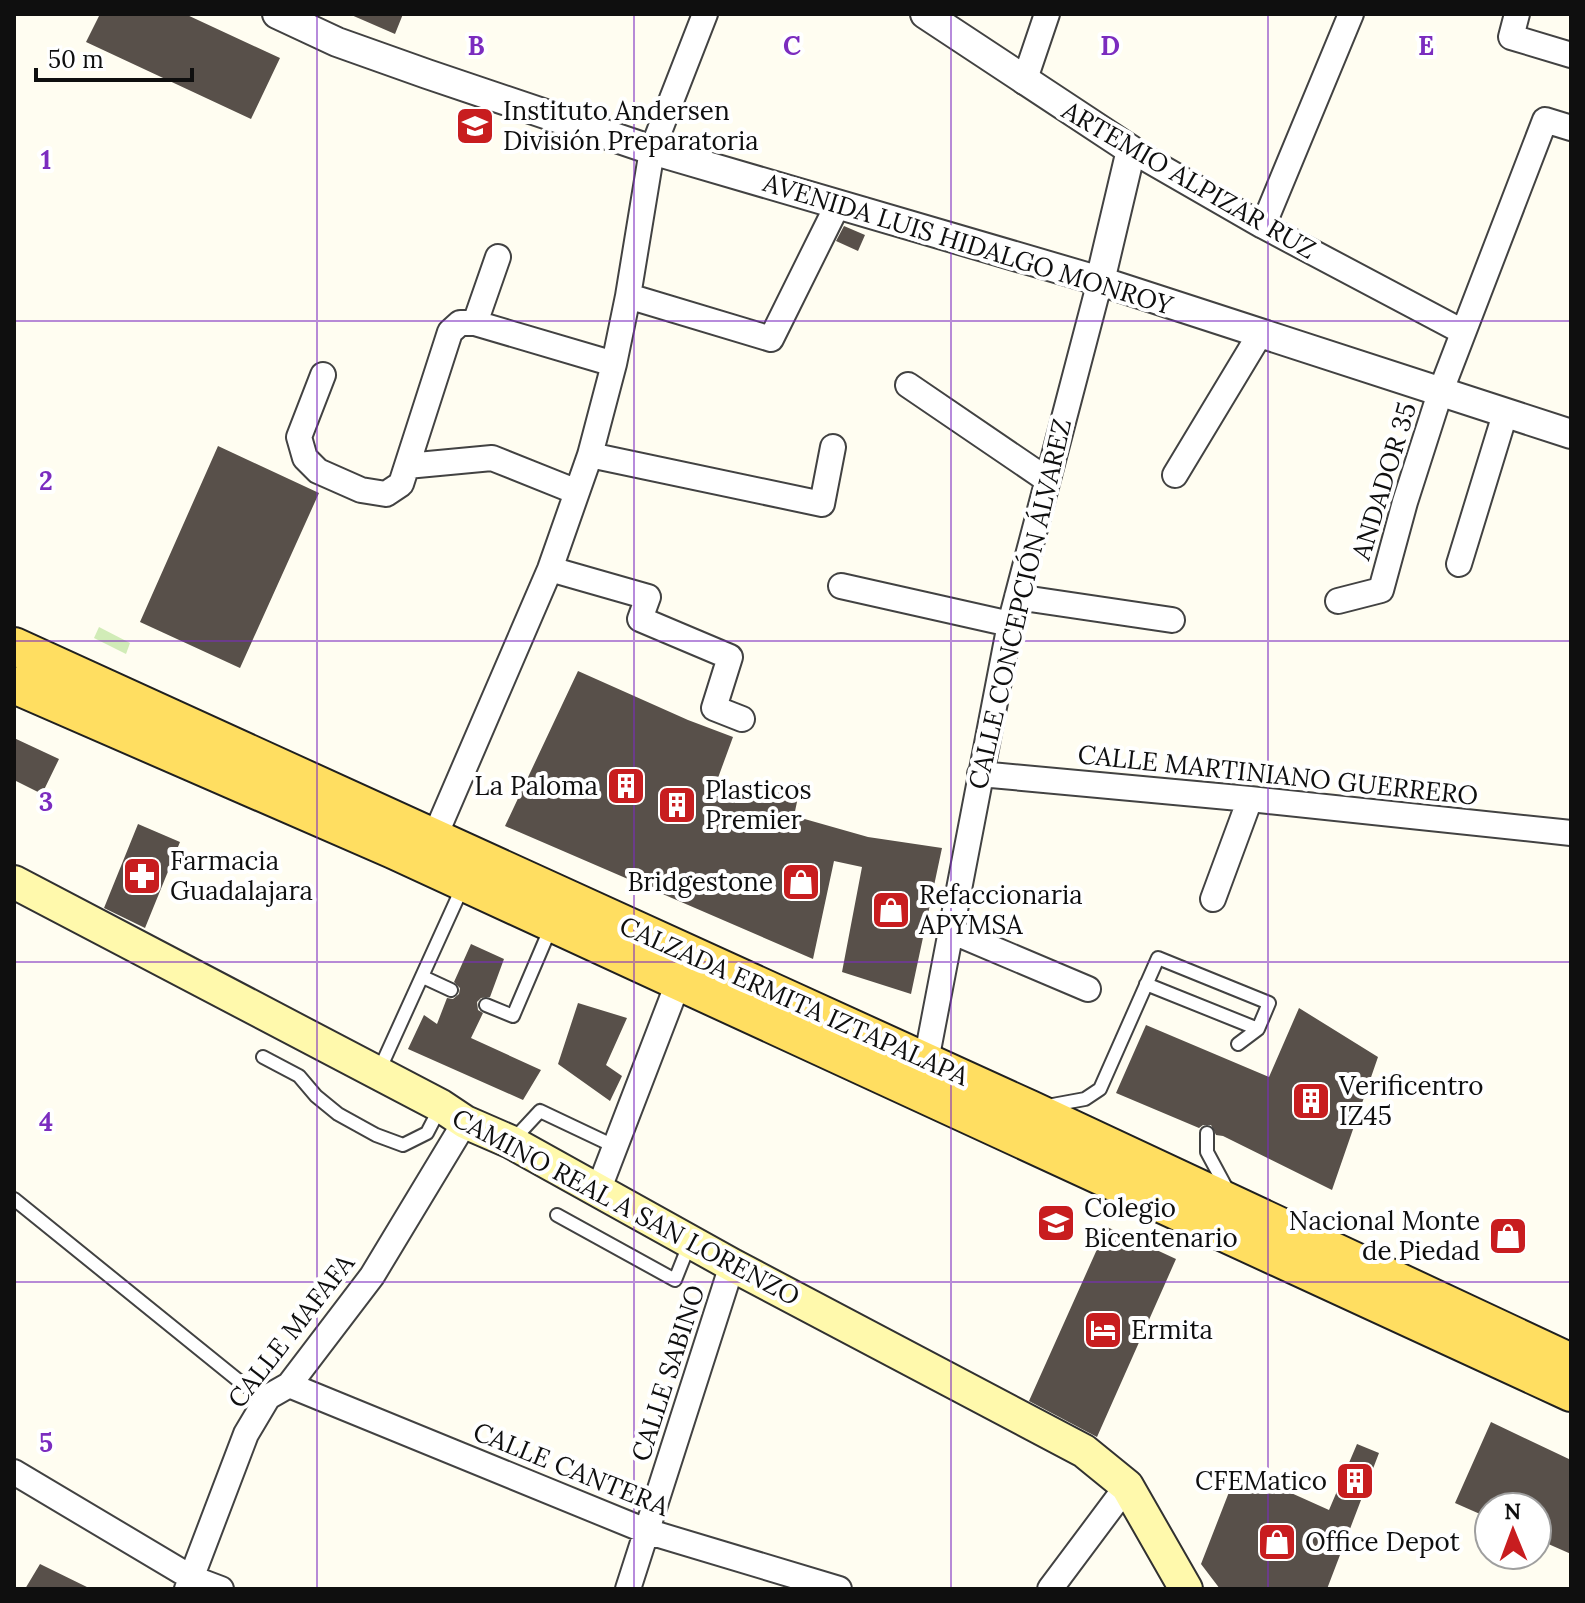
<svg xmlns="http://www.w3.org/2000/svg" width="1585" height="1603" viewBox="0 0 1585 1603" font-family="Lora,serif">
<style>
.green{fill:#d1ecb7}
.building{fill:#58504a}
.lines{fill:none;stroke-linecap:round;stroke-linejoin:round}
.service-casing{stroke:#424242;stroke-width:16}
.minor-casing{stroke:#424242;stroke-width:28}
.tertiary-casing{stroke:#424242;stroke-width:32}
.secondary-casing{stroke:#313131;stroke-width:36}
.primary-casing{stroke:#202020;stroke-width:40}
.service{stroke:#fff;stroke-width:12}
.minor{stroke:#fff;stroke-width:24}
.tertiary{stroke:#fff;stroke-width:28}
.secondary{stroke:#fff9ac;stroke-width:32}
.primary{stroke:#ffde61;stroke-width:36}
.grid{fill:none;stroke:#7b2cbf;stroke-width:2;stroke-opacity:0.55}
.labels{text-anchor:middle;stroke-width:8;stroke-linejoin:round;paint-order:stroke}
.poi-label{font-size:26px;fill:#0f0f0f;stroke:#fff;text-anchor:start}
.street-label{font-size:26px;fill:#0f0f0f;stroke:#fff}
.grid-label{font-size:26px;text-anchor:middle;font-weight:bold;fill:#7b2cbf;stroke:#fff;stroke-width:8;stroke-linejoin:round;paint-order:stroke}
</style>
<rect width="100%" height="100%" fill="#fffdf1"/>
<path class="green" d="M 99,627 L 130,643 L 126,654 L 94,638 Z"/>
<path class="building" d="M 100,14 L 185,14 L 280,58 L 251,119 L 86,42 Z
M 349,14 L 403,14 L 395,34 Z
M 844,226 L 865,235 L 858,251 L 836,241 Z
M 218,446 L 319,493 L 240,668 L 140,622 Z
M 578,671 L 688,720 L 733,737 L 711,797 L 801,783 L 794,816 L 868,837 L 942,848 L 911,994 L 842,972 L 862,867 L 834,861 L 813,959 L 505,826 Z
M 14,738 L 59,759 L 42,794 L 14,780 Z
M 138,824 L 180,842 L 145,928 L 104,908 Z
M 471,944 L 504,959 L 490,997 L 481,998 L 477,1002 L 478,1010 L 483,1013 L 471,1038 L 541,1070 L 523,1100 L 408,1049 L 424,1015 L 437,1024 L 447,998 L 453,999 L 459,994 L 460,988 L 454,982 Z
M 578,1003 L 627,1018 L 606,1065 L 622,1076 L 610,1101 L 558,1064 Z
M 1299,1008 L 1378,1057 L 1332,1190 L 1223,1136 L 1216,1135 L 1211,1125 L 1203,1125 L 1199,1128 L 1116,1093 L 1146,1025 L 1269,1077 Z
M 1107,1227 L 1176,1259 L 1097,1437 L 1029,1401 Z
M 1491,1422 L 1571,1460 L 1571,1554 L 1537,1539 L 1537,1507 L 1489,1507 L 1489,1518 L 1455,1503 Z
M 1357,1444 L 1379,1453 L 1327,1589 L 1220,1589 L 1201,1564 L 1238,1469 L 1329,1510 Z
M 40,1564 L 91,1589 L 25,1589 Z"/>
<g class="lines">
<defs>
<path id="service" d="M 423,977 L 451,990
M 1146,984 L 1258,1029
M 486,1005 L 513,1016 L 551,927
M 263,1057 L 299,1076 L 316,1096 L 338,1114 L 376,1135 L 403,1145 L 427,1133 L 441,1106
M 378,1073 L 463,886
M 1047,1106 L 1085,1099 L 1100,1089 L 1158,958 L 1269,1003 L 1258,1029 L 1238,1044
M 1207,1133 L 1207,1152 L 1228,1191
M 513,1140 L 540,1111 L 616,1147
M 14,1199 L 244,1385 L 268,1397
M 557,1215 L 675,1280 L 689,1245"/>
<path id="minor" d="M 1517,14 L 1511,37 L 1571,55
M 1024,82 L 1047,14
M 1131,150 L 1263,226 L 1463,332
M 1263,226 L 1351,14
M 628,296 L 771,339 L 838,204
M 475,323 L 498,257
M 323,375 L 299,437 L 305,458 L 318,471 L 361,490 L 386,494 L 401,484 L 450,332 L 460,323 L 475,323 L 614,364
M 908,385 L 1046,479
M 590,455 L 822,504 L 833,447
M 407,466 L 492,458 L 577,492
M 1175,475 L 1260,334
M 1459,564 L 1505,414
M 550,569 L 648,597 L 640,619 L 730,657 L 714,708 L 742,719
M 841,586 L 1010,624
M 1017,597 L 1172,620
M 1338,601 L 1381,590 L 1405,502 L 1440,393 L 1545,120 L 1571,128
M 980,774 L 1250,799 L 1571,833
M 434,838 L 550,569 L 590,455 L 614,364 L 628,296 L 652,150 L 705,14
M 1213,899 L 1250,799
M 951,931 L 1088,989
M 926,1061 L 1010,624 L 1100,281
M 598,1191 L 678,983
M 289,1385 L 646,1531 L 839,1589
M 14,1472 L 192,1578 L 221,1589
M 187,1589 L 246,1434 L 268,1397 L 289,1385 L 372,1276 L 465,1122
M 628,1589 L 732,1265
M 1050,1589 L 1127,1486"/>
<path id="tertiary" d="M 277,14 L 337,42 L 427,74 L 652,150 L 1100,281 L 1571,434
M 925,14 L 1131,150 L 1100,281"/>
<path id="secondary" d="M 14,882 L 441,1106 L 465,1122 L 511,1142 L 732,1265 L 1084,1451 L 1127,1486 L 1186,1589"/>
<path id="primary" d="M 14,646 L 1030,1109 L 1571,1362
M 14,685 L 393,850 L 1571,1393"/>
</defs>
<use href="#service" class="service-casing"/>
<use href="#minor" class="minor-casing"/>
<use href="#tertiary" class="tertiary-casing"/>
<use href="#secondary" class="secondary-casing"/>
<use href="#primary" class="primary-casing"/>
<use href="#service" class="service"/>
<use href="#minor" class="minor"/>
<use href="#tertiary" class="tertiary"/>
<use href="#secondary" class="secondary"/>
<use href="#primary" class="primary"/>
</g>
<path class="grid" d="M 317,14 L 317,1589M 634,14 L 634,1589M 951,14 L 951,1589M 1268,14 L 1268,1589M 14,321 L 1571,321M 14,641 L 1571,641M 14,962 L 1571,962M 14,1282 L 1571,1282"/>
<defs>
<symbol id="school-square" viewBox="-11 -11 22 22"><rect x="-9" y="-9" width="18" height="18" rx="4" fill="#c81d1f" stroke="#fff"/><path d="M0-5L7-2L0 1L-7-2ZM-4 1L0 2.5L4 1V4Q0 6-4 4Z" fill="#fff"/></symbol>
<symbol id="building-square" viewBox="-11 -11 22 22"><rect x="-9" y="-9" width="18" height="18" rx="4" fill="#c81d1f" stroke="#fff"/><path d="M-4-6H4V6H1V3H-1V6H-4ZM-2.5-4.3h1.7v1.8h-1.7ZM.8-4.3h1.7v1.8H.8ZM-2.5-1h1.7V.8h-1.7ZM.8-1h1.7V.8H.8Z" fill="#fff"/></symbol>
<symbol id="pharmacy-square" viewBox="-11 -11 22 22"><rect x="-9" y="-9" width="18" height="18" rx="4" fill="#c81d1f" stroke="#fff"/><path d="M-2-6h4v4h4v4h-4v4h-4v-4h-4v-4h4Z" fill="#fff"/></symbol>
<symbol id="shop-square" viewBox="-11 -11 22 22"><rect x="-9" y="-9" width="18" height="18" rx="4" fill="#c81d1f" stroke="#fff"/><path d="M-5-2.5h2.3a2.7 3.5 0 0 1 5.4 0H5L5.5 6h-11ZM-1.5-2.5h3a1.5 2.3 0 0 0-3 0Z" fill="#fff"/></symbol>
<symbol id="hotel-square" viewBox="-11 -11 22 22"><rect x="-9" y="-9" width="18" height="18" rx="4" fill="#c81d1f" stroke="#fff"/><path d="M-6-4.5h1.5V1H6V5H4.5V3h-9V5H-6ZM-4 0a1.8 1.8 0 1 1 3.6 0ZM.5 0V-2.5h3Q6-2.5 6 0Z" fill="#fff"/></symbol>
</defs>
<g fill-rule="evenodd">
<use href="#school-square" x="453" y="104" width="44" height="44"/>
<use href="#building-square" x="604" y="764" width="44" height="44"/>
<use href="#building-square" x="655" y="783" width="44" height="44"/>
<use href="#pharmacy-square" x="120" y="854" width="44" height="44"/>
<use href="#shop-square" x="779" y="860" width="44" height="44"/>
<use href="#shop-square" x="869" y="888" width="44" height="44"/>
<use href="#building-square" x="1289" y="1079" width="44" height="44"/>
<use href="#school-square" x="1034" y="1201" width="44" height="44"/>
<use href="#shop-square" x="1486" y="1214" width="44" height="44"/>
<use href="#hotel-square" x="1081" y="1308" width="44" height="44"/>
<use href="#building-square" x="1333" y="1459" width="44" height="44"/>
<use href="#shop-square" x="1255" y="1520" width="44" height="44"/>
</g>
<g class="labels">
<g class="poi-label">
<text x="503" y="120">Instituto Andersen<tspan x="503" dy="30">División Preparatoria</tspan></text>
<text x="598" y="795" text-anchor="end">La Paloma</text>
<text x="705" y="799">Plasticos<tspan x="705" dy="30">Premier</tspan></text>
<text x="170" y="870">Farmacia<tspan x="170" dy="30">Guadalajara</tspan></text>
<text x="773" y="891" text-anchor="end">Bridgestone</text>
<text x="919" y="904">Refaccionaria<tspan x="919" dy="30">APYMSA</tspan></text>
<text x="1339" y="1095">Verificentro<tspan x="1339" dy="30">IZ45</tspan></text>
<text x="1084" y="1217">Colegio<tspan x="1084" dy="30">Bicentenario</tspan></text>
<text x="1480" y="1230" text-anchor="end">Nacional Monte<tspan x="1480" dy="30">de Piedad</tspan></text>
<text x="1131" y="1339">Ermita</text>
<text x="1327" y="1490" text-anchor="end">CFEMatico</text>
<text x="1305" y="1551">Office Depot</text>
</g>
<g class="street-label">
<text transform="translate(1189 180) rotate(30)" y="9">ARTEMIO ALPIZAR RUZ</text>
<text transform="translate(968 244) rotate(17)" y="9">AVENIDA LUIS HIDALGO MONROY</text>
<text transform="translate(1384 481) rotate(-73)" y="9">ANDADOR 35</text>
<text transform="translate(1020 604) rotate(-77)" y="9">CALLE CONCEPCIÓN ÁLVAREZ</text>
<text transform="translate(1278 775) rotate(6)" y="9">CALLE MARTINIANO GUERRERO</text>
<text transform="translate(794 1001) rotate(24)" y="9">CALZADA ERMITA IZTAPALAPA</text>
<text transform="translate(626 1207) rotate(28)" y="9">CAMINO REAL A SAN LORENZO</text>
<text transform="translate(291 1331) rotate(-52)" y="9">CALLE MAFAFA</text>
<text transform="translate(668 1373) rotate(-72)" y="9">CALLE SABINO</text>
<text transform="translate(571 1469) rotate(22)" y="9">CALLE CANTERA</text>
</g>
</g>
<g class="grid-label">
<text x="476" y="55">B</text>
<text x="792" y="55">C</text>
<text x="1110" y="55">D</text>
<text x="1426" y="55">E</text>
<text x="46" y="169">1</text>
<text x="46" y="490">2</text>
<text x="46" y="811">3</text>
<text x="46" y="1131">4</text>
<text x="46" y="1452">5</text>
</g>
<rect width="1585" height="1603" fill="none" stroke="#0f0f0f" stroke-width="32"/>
<g transform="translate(1513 1531) rotate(359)"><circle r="38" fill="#ffffff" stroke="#9f9f9f" stroke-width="2"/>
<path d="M0-6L14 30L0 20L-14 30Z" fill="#c81d1f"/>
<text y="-12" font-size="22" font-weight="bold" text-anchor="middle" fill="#0f0f0f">N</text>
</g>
<path d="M36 68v12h156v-12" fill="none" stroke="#0f0f0f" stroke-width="4"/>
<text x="48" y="68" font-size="24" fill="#0f0f0f" stroke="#ffffff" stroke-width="6" paint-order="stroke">50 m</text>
</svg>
